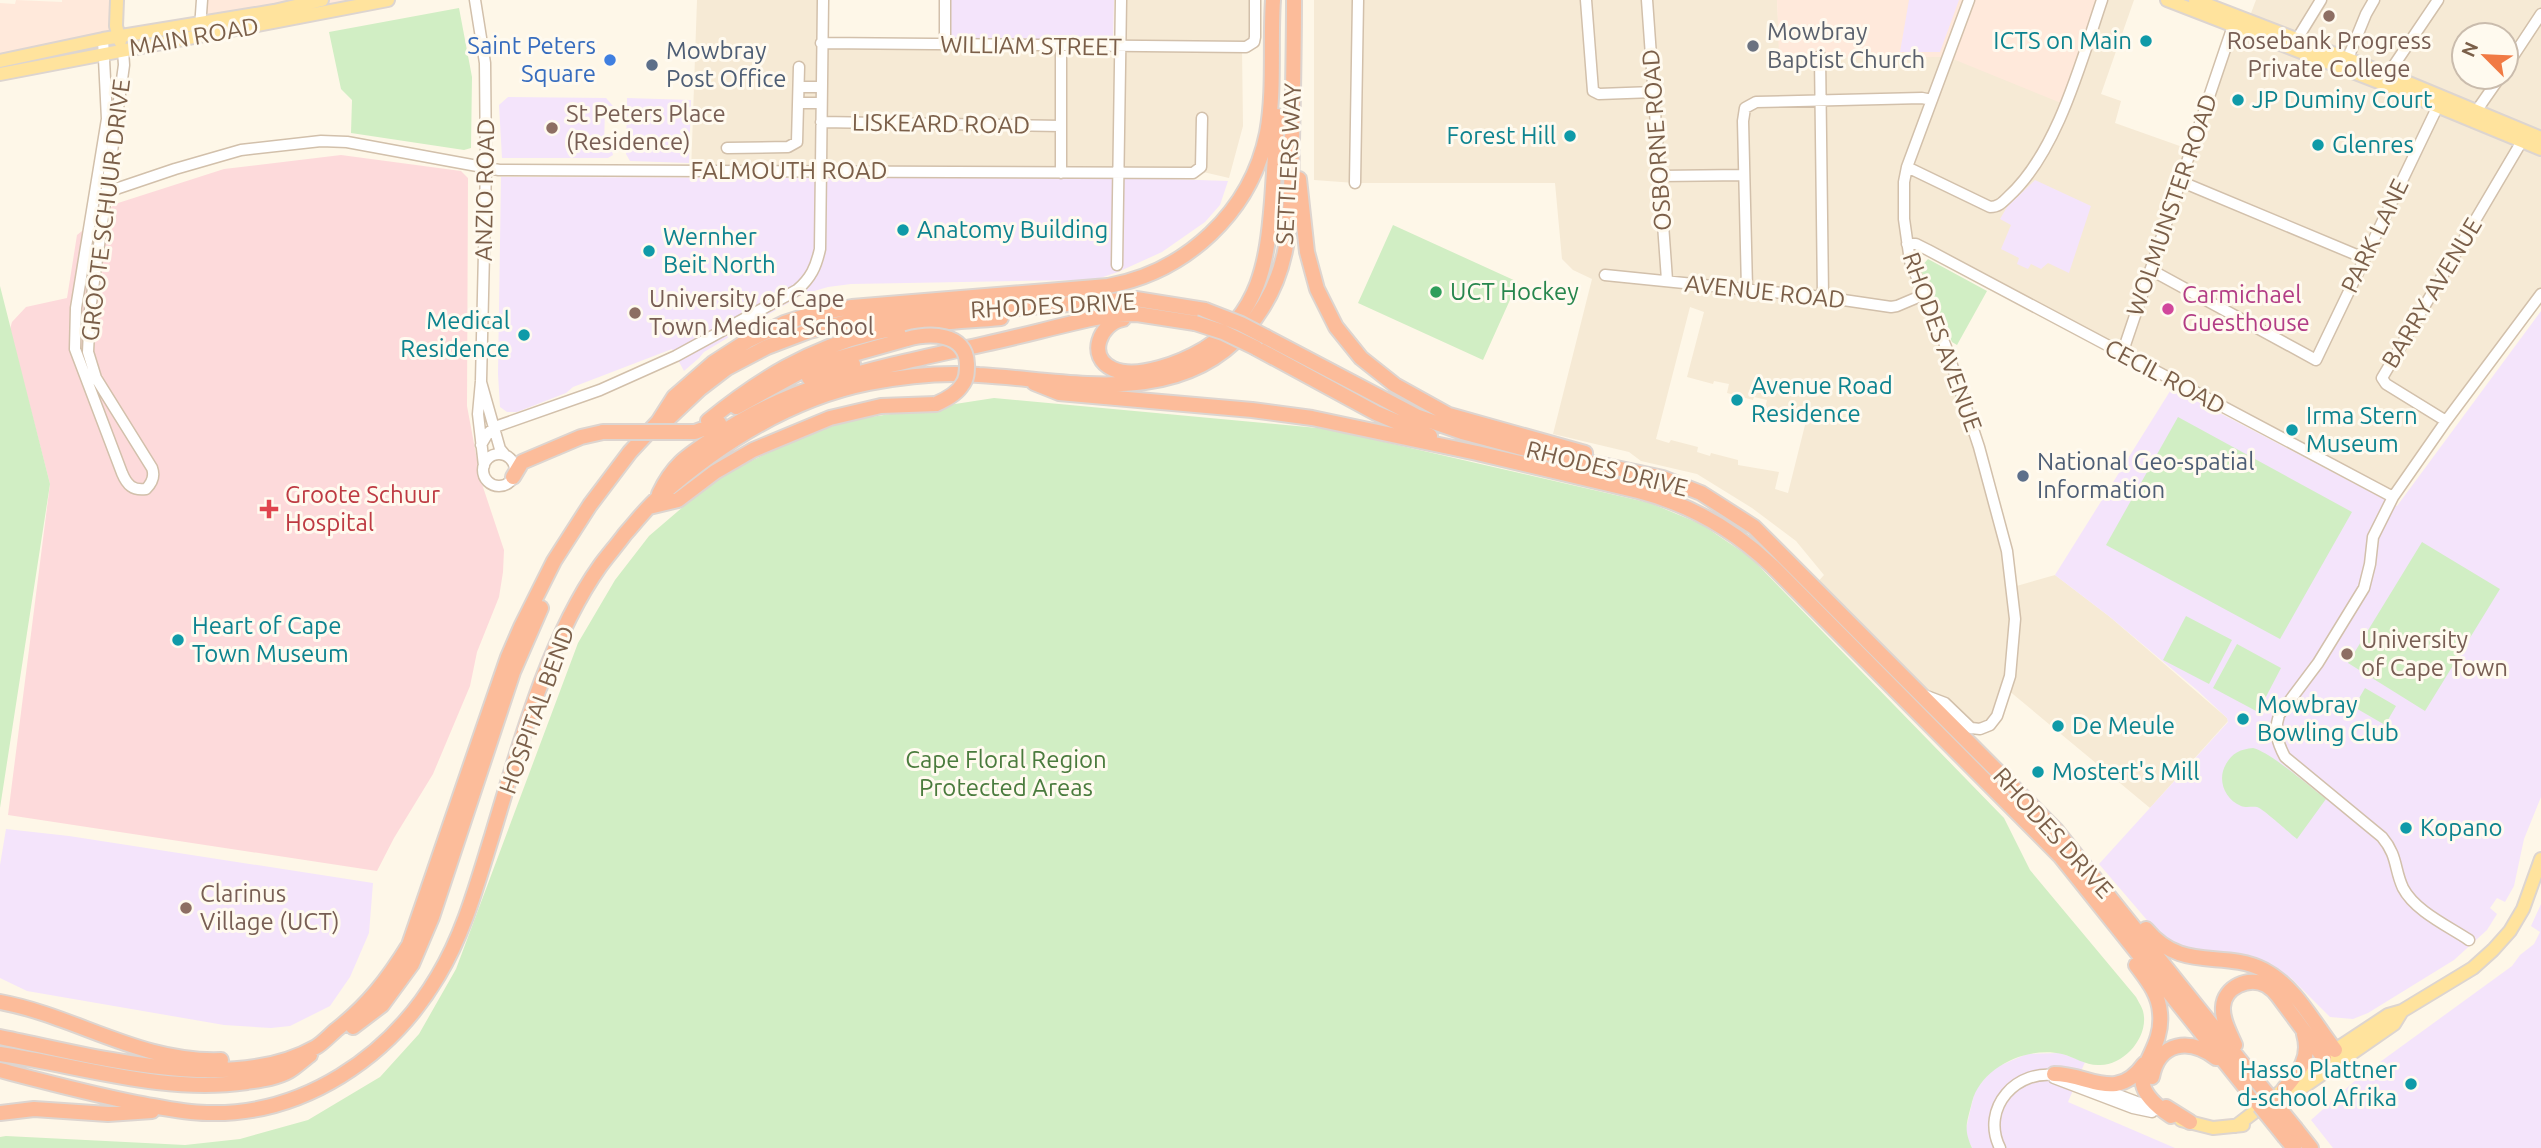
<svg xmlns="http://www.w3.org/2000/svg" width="2541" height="1148" viewBox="0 0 2541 1148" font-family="Ubuntu,sans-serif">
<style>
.residential{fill:#f6ead5;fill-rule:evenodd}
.commercial{fill:#ffe9db}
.education{fill:#f4e4fb}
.medical{fill:#fddadb}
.green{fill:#d1eec4}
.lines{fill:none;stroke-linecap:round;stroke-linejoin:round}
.minor-casing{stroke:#d2c0ab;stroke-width:13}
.major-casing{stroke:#ddd5d0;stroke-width:16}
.highway-casing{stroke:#ddd5d0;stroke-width:18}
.minor{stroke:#fff;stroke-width:10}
.major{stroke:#ffe39d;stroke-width:12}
.highway{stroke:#fcbc9a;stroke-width:14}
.highway-bridge-casing{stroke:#ddd5d0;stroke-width:18;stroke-linecap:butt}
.highway-bridge{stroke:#fcbc9a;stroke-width:14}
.education-dot{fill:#8d6e63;stroke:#fffaef;stroke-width:2.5}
.culture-dot{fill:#0f9aa8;stroke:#fffaef;stroke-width:2.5}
.worship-dot{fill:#6b7280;stroke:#fffaef;stroke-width:2.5}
.shop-dot{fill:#3f7fe0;stroke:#fffaef;stroke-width:2.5}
.service-dot{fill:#5c6f8a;stroke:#fffaef;stroke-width:2.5}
.leisure-dot{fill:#2e9e5b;stroke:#fffaef;stroke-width:2.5}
.hotel-dot{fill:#d1479c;stroke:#fffaef;stroke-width:2.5}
.health-dot{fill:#e0444e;stroke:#fffaef;stroke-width:2.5}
.labels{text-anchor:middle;stroke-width:6;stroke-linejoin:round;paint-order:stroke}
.worship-label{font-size:24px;fill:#5b616d;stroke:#fffaef;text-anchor:start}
.street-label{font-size:24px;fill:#7b5f49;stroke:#fffaef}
.culture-label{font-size:24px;fill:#0d838f;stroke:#fffaef;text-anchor:start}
.education-label{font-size:24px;fill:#785e54;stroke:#fffaef;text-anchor:start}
.shop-label{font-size:24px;fill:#366cbe;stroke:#fffaef;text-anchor:end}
.service-label{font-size:24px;fill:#4e5e75;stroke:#fffaef;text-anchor:start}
.leisure-label{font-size:24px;fill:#27864d;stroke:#fffaef;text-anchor:start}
.hotel-label{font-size:24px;fill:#b23c85;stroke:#fffaef;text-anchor:start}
.health-label{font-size:24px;fill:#be3a42;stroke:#fffaef;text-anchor:start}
.park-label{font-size:24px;fill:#4a7b3d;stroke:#fffaef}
</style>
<rect width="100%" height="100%" fill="#fef7e8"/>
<path class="residential" d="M 697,0 L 823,0 L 821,43 L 1119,47 L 1121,0 L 1255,0 L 1255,37 L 1242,48 L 1243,126 L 1229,178 L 1199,171 L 691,172 Z
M 1314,0 L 1777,0 L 1780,57 L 1948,57 L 2102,0 L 2134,0 L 2101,94 L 2121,101 L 2115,123 L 2191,150 L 2233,25 L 2245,29 L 2256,0 L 2541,0 L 2541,294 L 2393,497 L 1907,244 L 1946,347 L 2013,587 L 2055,575 L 2110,617 L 2227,718 L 2228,721 L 2150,808 L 2008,690 L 1997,716 L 1980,729 L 1923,694 L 1815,585 L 1824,575 L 1796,541 L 1752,508 L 1697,474 L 1641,461 L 1629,452 L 1553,434 L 1592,279 L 1573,270 L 1562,259 L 1555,183 L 1355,183 L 1314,180 ZM 2464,35 L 2506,35 L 2506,77 L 2464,77 ZM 1690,307 L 1704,312 L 1687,377 L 1713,384 L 1714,381 L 1729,384 L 1727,393 L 1753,400 L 1754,397 L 1767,400 L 1765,409 L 1792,416 L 1794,413 L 1807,417 L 1788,493 L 1775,489 L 1779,472 L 1738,465 L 1738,460 L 1711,453 L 1710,456 L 1697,452 L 1698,447 L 1671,440 L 1669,443 L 1656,439 Z"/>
<path class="commercial" d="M 16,0 L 62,2 L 62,0 L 117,0 L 123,50 L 0,74 L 0,3 L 15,4 Z
M 202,0 L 388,0 L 201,35 Z
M 1777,0 L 2102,0 L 2066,105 L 1948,57 L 1779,58 Z"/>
<path class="education" d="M 950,0 L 1114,0 L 1113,40 L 949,38 Z
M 1909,0 L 1959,0 L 1940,52 L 1900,52 Z
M 508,97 L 606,98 L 613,106 L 605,106 L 604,149 L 612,149 L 613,155 L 608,158 L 502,158 L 499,105 Z
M 627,98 L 691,100 L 689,163 L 630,161 L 626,154 Z
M 501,177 L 808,178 L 815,178 L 815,185 L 826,185 L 827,178 L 1112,177 L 1228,181 L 1220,205 L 1205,222 L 1162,252 L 1118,272 L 1097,279 L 1080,280 L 851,284 L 828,287 L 804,294 L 739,331 L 704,352 L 699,358 L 684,371 L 672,349 L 573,387 L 566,393 L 517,412 L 507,412 L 500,407 L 498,374 Z
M 2035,180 L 2091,206 L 2069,273 L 2048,263 L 2041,269 L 2031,264 L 2028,269 L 2017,264 L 2019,258 L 2001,249 L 2011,225 L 2000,219 L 2007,207 Z
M 2541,311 L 2541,797 L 2524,839 L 2514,886 L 2505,902 L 2497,898 L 2490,908 L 2497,914 L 2487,930 L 2454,960 L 2368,1013 L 2353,1019 L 2330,1017 L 2291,978 L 2276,968 L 2257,959 L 2178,946 L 2158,933 L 2099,864 L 2228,722 L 2227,718 L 2197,690 L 2110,617 L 2055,575 L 2172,388 L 2397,506 Z
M 6,829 L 69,836 L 373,883 L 369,933 L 350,977 L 330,1006 L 290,1026 L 271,1028 L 224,1025 L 27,991 L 0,978 L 0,865 Z
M 2541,904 L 2541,1148 L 2333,1148 L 2311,1120 L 2358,1078 L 2512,966 L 2520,955 L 2534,944 L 2540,932 L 2531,926 Z
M 2060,1053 L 2085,1062 L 2068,1102 L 2175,1148 L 1972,1148 L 1965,1133 L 1975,1090 L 1994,1068 L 2027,1054 Z"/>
<path class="medical" d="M 341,155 L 461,171 L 468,178 L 467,406 L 481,481 L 504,550 L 503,572 L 499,597 L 477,652 L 470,686 L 433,774 L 394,838 L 377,871 L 8,815 L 50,484 L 10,329 L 12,322 L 26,307 L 67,298 L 77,235 L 115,204 L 224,169 Z"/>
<path class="green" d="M 459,8 L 472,77 L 471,148 L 464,150 L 351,133 L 352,100 L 341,89 L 329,32 Z
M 1393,225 L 1518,282 L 1483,360 L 1358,303 Z
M 1928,259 L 1987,291 L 1957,345 L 1952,342 L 1920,268 Z
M 0,286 L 50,484 L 0,808 Z
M 994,398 L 1328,429 L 1650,503 L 1701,524 L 1750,557 L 2004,818 L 2030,870 L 2136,997 C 2138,1001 2142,1007 2143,1011 C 2150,1037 2123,1067 2098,1065 C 2085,1065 2074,1057 2062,1054 C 2027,1046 1981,1067 1972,1102 C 1967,1123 1963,1128 1972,1148 L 0,1148 L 0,1137 L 6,1136 L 185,1145 L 240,1139 L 308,1120 L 380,1077 L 419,1034 L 456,969 L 578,643 L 615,580 L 649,536 L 719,476 L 785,445 L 845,421 Z
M 2178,417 L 2352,512 L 2280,639 L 2106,545 Z
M 2422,542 L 2500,589 L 2425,711 L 2348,663 Z
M 2186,616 L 2232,640 L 2209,684 L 2163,660 Z
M 2237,644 L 2281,668 L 2258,712 L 2213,688 Z
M 2365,688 L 2396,706 L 2385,725 L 2354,707 Z
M 2253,748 C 2270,752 2309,786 2326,799 L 2297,839 C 2289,833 2265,810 2257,807 C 2252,806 2246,808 2241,806 C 2224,799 2217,779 2226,764 C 2232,753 2241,749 2253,748 Z"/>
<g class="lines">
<defs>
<path id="minor" d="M 475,0 L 485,63 L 486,166 L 481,381 L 478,414 L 484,466
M 1586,0 L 1593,91 L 1599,94 L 1654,92
M 1647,0 L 1667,280
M 200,28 L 202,0
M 103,39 L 107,119 L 76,308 L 75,349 L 122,473 C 127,485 133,491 146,489 C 152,483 155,476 152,468 L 96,378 L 88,352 L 90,310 L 124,65 L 123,50
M 821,43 L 1246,47 L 1254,42 L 1255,37 L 1255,0
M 2294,44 L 2321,0
M 945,45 L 945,0
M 1061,46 L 1061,173
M 1820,56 L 1823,297
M 2348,58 L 2366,14 L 2374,0
M 2506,67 L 2541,14
M 2384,80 L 2438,0
M 799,87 L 821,87
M 799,103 L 821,103
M 2477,110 L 2500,77
M 821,122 L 1061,126
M 727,148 L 788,147 L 797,142 L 799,67
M 1907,167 L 1990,207 C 1998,207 2002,203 2008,197 C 2057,153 2081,62 2102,0
M 1660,176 L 1744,175
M 2182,182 L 2364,258
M 1355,183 L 1358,0
M 95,196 L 175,169 L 241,150 L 321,141 L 347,142 L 499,170 L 1193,173 L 1201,167 L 1202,118
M 1907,244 L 1916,244 L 1928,250 L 2393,497
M 1117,265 L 1121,0
M 2151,270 L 2316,360 L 2435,112
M 1605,275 L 1823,297 L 1891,307 L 1897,306 L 1923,295
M 1747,289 L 1743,121 L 1745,108 L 1756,102 L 1922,98 L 1932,100
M 2122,354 L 2235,20
M 481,382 L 500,449 L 505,455
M 2446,421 L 2386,384 L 2382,378 L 2522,141
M 481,445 L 488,433 L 495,427 L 600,390 L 676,356 L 797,290 C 811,278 816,267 820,249 L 823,0
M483 470a16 16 0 1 1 32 0a16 16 0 1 1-32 0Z
M 1924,695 L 1945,703 L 1971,728 L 1980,729 L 1990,725 L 1997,716 L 2010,676 L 2015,619 L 2007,551 L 1979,447 L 1946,347 L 1910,261 L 1904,219 L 1904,182 L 1907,167 L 1969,0
M 2469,940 C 2448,926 2415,911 2403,888 C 2394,869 2398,856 2382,837 L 2285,757 C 2277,742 2274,731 2279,715 L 2318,663 L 2364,588 L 2370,564 L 2373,537 L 2393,497 L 2446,421 L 2541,294
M 2054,1078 L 2133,1108 L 2152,1112
M 2097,1087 L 2158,1110
M 2000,1148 C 1980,1108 2017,1067 2059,1076"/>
<path id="major" d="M 117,0 L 116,26 L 120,41
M 2167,0 L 2381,83 L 2541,149
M 2195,0 L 2387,74 L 2541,138
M 0,61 L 103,39 L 274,11 L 322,0
M 0,74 L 388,0
M 2270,1110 L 2394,1024 L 2402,1011
M 2181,1120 L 2213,1128 L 2243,1125
M 2236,1126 L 2335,1050 L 2388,1015 L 2402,1011 L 2473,968 L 2493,950 L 2510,931 L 2523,909 L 2541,859"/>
<path id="highway" d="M 1299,179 L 1307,252 L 1317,289 L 1336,327 L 1361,358 L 1395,385 L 1449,415 L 1585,453
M 1123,319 C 1100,323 1086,357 1113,369 C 1138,380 1182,362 1204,349 C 1260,313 1267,262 1272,201 C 1274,173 1276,145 1277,116
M 1266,337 L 1416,416 L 1462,432 L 1522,448 L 1663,478 L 1701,493 L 1754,527 L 2056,830 L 2255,1079
M 1256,348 L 1376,413 L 1430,436
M 809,378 L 853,364
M 1034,383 L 1059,393 L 1252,410 L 1312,418 L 1477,453 L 1638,491 C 1689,504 1733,529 1772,566 L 2060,856 L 2260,1106
M 697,391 L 727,368 L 767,347 L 809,331 L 856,320 L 1136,299 L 1205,310
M 736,407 L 811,366 L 907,339
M 667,420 L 704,385
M 708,421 C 758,380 810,348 873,333 C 914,323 958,322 1001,318
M 683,432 L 695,432 L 719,423
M 513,477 L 522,462 L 581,437 L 603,432
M 659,494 C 673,464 687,456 714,438 C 795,381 890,365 985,344 C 1027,335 1068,323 1110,315 L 1137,314 L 1195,323
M 649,507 L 678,500 L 715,472 L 753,450 L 830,418 L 881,406 L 936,404
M 2146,929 C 2182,973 2222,949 2264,970 C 2295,986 2314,1023 2335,1050
M 2136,965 C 2147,980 2159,994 2160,1013 C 2165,1061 2111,1076 2171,1116
M 0,1002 C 76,1016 140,1063 221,1060
M 353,1027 L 382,1005 L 412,964 L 432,917 L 513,672 L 541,608
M 0,1037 C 91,1055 230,1096 316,1047 C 323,1043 330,1035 336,1030 C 368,1005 388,979 409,945 L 508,657 L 521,627 L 554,561 L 590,505 L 630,452 L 658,422 L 674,397 L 713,363 L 747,341 L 784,323 L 812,314 L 852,307 L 1108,286 C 1186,272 1251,212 1267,133 C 1275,90 1270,43 1273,0
M 2235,1045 C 2230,1033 2222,1020 2223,1007 C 2224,987 2249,976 2266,985 C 2271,988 2275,992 2278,996 L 2324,1058
M 0,1054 C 81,1066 163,1094 247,1082 C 260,1080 277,1078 289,1071 C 296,1067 303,1060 310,1055
M 0,1070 C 46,1082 91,1094 137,1103 C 160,1107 183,1113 207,1113 C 303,1116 390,1057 438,976 C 464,933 477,884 492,836 C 518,750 548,639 600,566 C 608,555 617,545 625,534 C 636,522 646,508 659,497 C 719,444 789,399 869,383 C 905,376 943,372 979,375 C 1069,380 1177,409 1245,331 C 1296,274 1290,212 1292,141 C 1293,94 1294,47 1294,0
M 2054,1074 C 2090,1074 2116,1103 2144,1064
M 2152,1077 C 2159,1041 2190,1038 2216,1058
M 2284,1089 C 2299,1072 2311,1058 2304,1034
M 2166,1107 L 2190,1122
M 0,1113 L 34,1109 L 108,1114 L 152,1111
M 2296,1129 L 2311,1148
M 2285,1137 L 2294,1148"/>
</defs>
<use href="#minor" class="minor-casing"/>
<use href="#major" class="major-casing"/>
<use href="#highway" class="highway-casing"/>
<use href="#minor" class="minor"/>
<use href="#major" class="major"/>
<use href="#highway" class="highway"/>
<defs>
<path id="highway-bridge" d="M 1205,310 L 1241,324 L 1266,337
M 1195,323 L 1223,332 L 1256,348
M 907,339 C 929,333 966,332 967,364 C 967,372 967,379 962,385 C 957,394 945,400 936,404
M 603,432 L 683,432
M 2255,1079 L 2296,1129
M 2260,1106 L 2285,1137"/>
</defs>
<use href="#highway-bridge" class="highway-bridge-casing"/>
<use href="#highway-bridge" class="highway-bridge"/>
</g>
<g class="education-dot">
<circle cx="2329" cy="16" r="7"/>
<circle cx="552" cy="128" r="7"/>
<circle cx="635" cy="313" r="7"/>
<circle cx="2347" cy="654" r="7"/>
<circle cx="186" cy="908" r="7"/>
</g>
<g class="culture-dot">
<circle cx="2146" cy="41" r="7"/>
<circle cx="2238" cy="100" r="7"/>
<circle cx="1570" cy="136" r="7"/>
<circle cx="2318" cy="145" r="7"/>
<circle cx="903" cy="230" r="7"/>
<circle cx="649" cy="251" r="7"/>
<circle cx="524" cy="335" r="7"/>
<circle cx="1737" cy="400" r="7"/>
<circle cx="2292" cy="430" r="7"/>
<circle cx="178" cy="640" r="7"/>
<circle cx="2243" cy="719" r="7"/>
<circle cx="2058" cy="726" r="7"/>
<circle cx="2038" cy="772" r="7"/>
<circle cx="2406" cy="828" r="7"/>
<circle cx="2411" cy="1084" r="7"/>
</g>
<circle class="worship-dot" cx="1753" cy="46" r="7"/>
<circle class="shop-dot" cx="610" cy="60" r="7"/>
<g class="service-dot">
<circle cx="652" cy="65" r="7"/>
<circle cx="2023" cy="476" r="7"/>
</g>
<circle class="leisure-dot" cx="1436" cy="292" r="7"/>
<circle class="hotel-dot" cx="2168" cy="309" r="7"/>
<path class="health-dot" d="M265.5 498.5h7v7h7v7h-7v7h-7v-7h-7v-7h7z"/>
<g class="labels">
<g class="worship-label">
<text x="1767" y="40">Mowbray<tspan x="1767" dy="28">Baptist Church</tspan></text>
</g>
<g class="street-label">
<text transform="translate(194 37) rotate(-10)" y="8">MAIN ROAD</text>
<text transform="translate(1031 46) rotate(1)" y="8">WILLIAM STREET</text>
<text transform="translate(941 124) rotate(1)" y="8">LISKEARD ROAD</text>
<text transform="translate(1657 140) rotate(-94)" y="8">OSBORNE ROAD</text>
<text transform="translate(1289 164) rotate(-87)" y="8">SETTLERS WAY</text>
<text x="789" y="179">FALMOUTH ROAD</text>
<text transform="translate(485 190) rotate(-89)" y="8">ANZIO ROAD</text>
<text transform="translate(2172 205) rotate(-71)" y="8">WOLMUNSTER ROAD</text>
<text transform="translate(106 210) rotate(-83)" y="8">GROOTE SCHUUR DRIVE</text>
<text transform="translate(2375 236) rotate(-64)" y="8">PARK LANE</text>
<text transform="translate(1765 292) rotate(6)" y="8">AVENUE ROAD</text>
<text transform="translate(2432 293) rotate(-59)" y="8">BARRY AVENUE</text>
<text transform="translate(1053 306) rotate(-3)" y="8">RHODES DRIVE</text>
<text transform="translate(1942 342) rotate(70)" y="8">RHODES AVENUE</text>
<text transform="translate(2165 377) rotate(28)" y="8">CECIL ROAD</text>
<text transform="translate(1607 469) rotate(14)" y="8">RHODES DRIVE</text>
<text transform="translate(537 710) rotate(-70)" y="8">HOSPITAL BEND</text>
<text transform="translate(2053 833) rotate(48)" y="8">RHODES DRIVE</text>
</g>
<g class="culture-label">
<text x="2132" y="49" text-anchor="end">ICTS on Main</text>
<text x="2252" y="108">JP Duminy Court</text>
<text x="1556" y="144" text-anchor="end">Forest Hill</text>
<text x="2332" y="153">Glenres</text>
<text x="917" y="238">Anatomy Building</text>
<text x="663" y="245">Wernher<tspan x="663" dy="28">Beit North</tspan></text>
<text x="510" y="329" text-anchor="end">Medical<tspan x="510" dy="28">Residence</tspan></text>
<text x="1751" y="394">Avenue Road<tspan x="1751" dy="28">Residence</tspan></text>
<text x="2306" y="424">Irma Stern<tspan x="2306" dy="28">Museum</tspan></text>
<text x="192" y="634">Heart of Cape<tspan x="192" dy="28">Town Museum</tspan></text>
<text x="2257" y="713">Mowbray<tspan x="2257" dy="28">Bowling Club</tspan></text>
<text x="2072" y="734">De Meule</text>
<text x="2052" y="780">Mostert's Mill</text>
<text x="2420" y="836">Kopano</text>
<text x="2397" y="1078" text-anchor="end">Hasso Plattner<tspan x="2397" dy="28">d-school Afrika</tspan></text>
</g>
<g class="education-label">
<text x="2329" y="49" text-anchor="middle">Rosebank Progress<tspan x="2329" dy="28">Private College</tspan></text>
<text x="566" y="122">St Peters Place<tspan x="566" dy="28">(Residence)</tspan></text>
<text x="649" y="307">University of Cape<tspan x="649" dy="28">Town Medical School</tspan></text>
<text x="2361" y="648">University<tspan x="2361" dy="28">of Cape Town</tspan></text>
<text x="200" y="902">Clarinus<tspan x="200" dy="28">Village (UCT)</tspan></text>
</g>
<g class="shop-label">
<text x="596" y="54">Saint Peters<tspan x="596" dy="28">Square</tspan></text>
</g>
<g class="service-label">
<text x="666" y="59">Mowbray<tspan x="666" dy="28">Post Office</tspan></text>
<text x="2037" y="470">National Geo-spatial<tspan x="2037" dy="28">Information</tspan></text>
</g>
<g class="leisure-label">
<text x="1450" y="300">UCT Hockey</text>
</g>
<g class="hotel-label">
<text x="2182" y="303">Carmichael<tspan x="2182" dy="28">Guesthouse</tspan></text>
</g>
<g class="health-label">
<text x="285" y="503">Groote Schuur<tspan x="285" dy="28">Hospital</tspan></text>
</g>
<g class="park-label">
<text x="1006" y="768">Cape Floral Region<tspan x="1006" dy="28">Protected Areas</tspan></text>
</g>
</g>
<g transform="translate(2485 56) rotate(294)"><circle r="33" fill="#fffaef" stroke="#cabcad" stroke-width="2"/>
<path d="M0-5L12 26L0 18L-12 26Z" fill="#f17a44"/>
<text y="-10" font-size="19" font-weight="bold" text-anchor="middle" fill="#7b5f49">N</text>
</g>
</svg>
